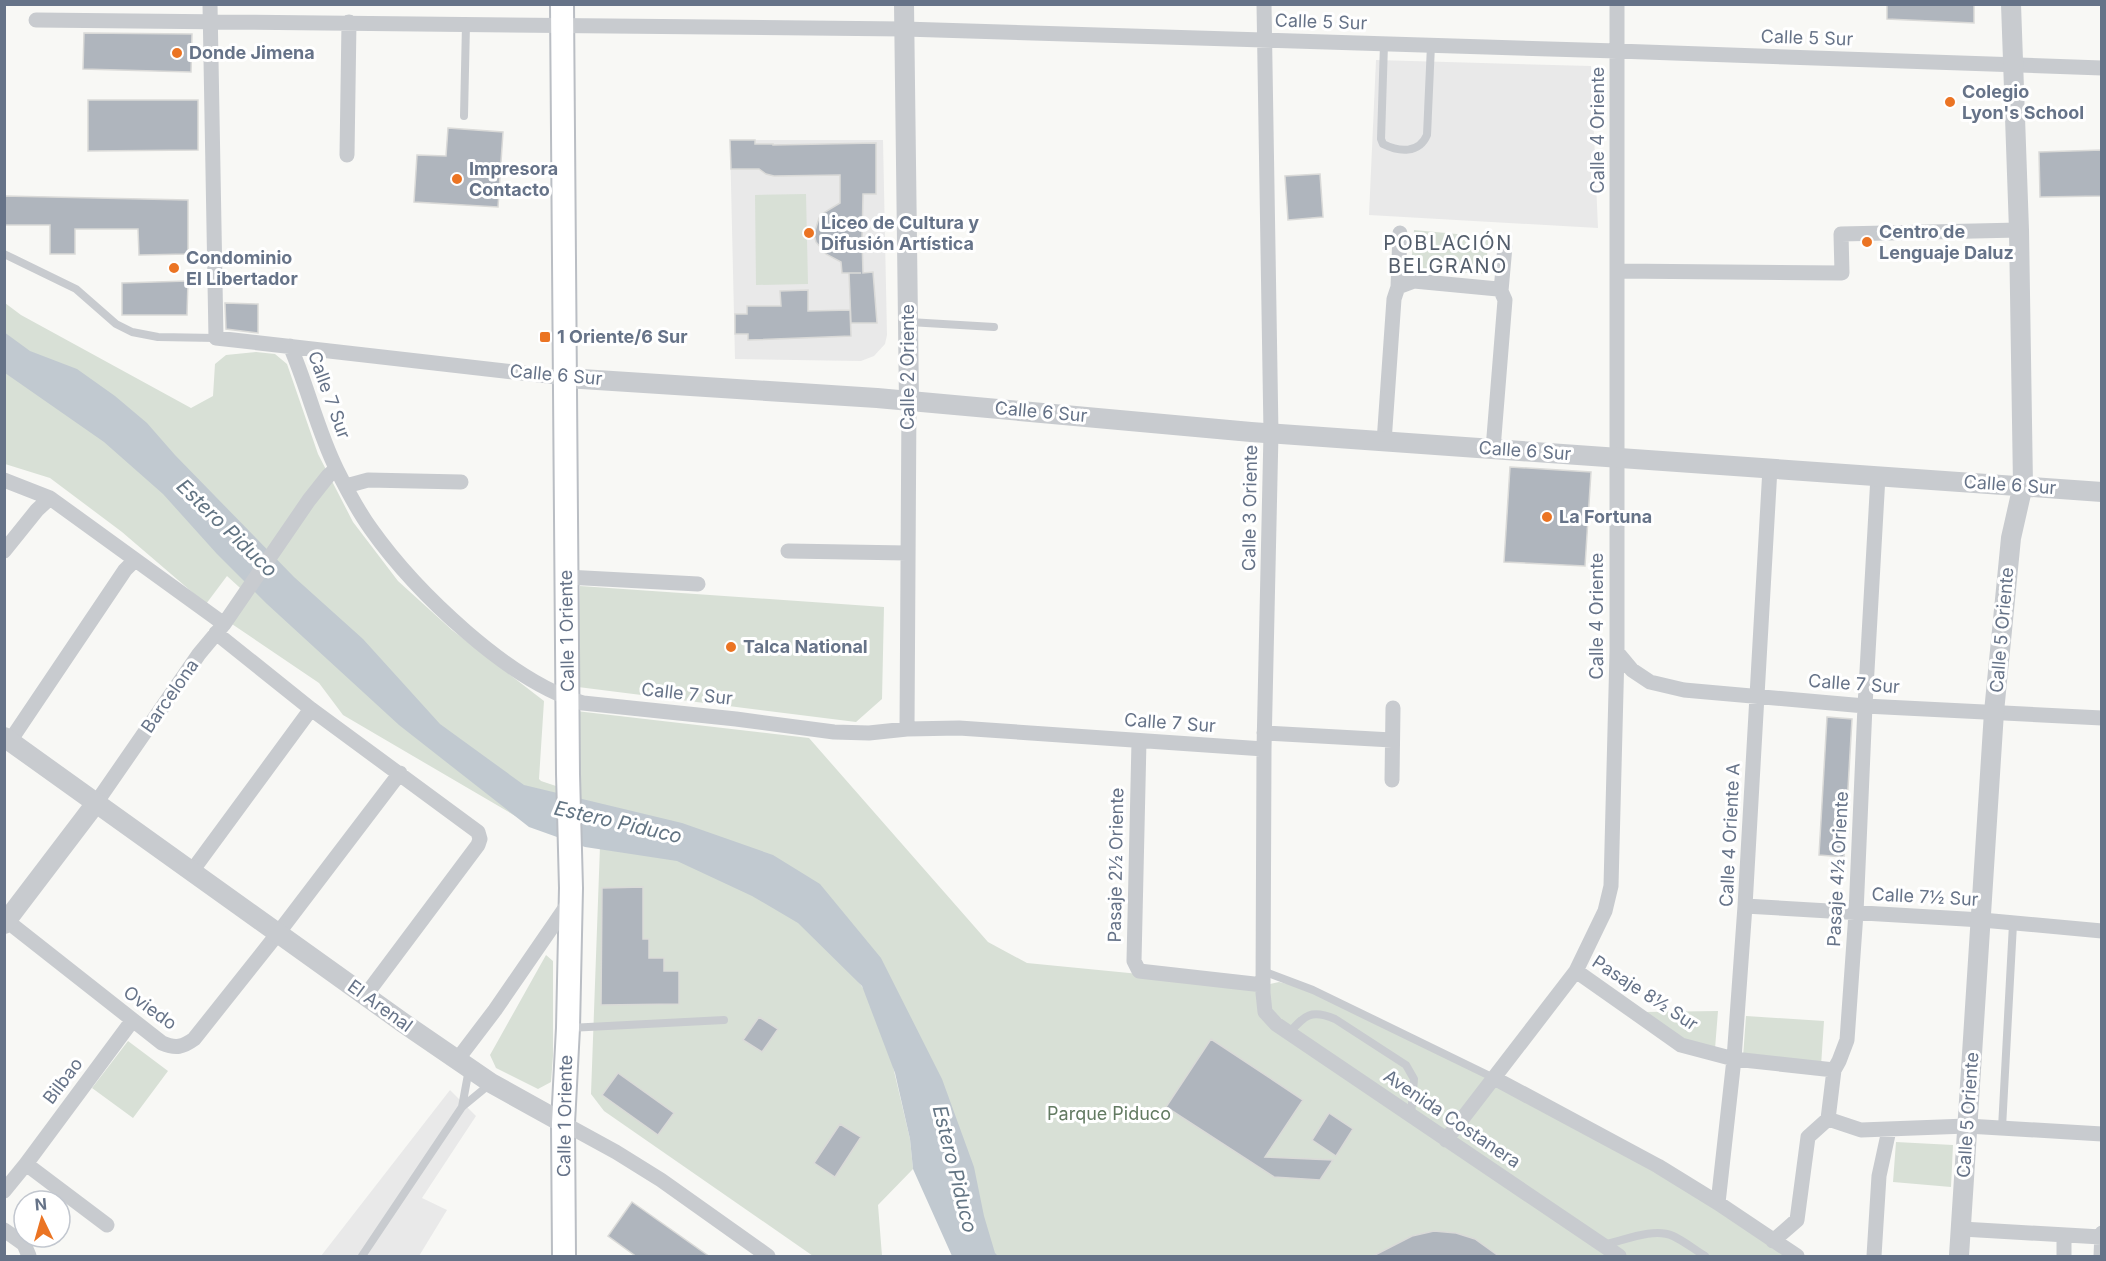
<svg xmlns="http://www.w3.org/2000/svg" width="2106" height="1261" viewBox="0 0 2106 1261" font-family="Inter,sans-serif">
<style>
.built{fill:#e9e9e9}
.green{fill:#d8e0d6}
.water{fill:#c1c9d0}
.building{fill:#afb5bd;stroke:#dadad8;stroke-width:1.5}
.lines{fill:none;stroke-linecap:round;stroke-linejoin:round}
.secondary-casing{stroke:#babec4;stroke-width:26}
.service{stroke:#c8cbcf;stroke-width:8}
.minor{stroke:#c8cbcf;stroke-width:15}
.tertiary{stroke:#c8cbcf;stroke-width:20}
.secondary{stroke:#fff;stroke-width:22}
.poi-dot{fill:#eb7423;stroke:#fff;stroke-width:2}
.labels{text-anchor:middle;stroke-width:6;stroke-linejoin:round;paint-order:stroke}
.street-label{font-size:18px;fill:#667388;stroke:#fff}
.poi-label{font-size:18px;font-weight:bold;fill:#667388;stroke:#fff;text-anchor:start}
.park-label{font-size:18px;fill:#627a61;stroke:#fff}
.neighbourhood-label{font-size:20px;letter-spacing:1.5px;fill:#545e6c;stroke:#fff}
.water-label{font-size:20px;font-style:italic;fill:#627483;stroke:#fff}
</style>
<rect width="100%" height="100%" fill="#f8f8f5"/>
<path class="built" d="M 1376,60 L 1591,66 L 1598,228 L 1369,215 Z
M 730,140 L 883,140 L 887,335 L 885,344 L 874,356 L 861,361 L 735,359 Z
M 450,1090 L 476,1116 L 422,1198 L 447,1210 L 419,1256 L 321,1256 Z"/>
<path class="green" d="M 806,194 L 808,284 L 756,285 L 755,195 Z
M 1414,230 L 1489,237 L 1485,274 L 1411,268 Z
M 5,303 L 21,315 L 191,408 L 213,396 L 215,364 L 226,355 L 256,352 L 275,354 L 287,364 L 318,454 L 353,522 L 398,581 L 452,630 L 544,701 L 539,779 L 541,781 L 574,792 L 576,711 L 809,738 L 988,942 L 1027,963 L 1262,986 L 1279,982 L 1313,990 L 1494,1078 L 1713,1204 L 1791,1256 L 971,1256 L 957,1236 L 941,1189 L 932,1138 L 884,1020 L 853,958 L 796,901 L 749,881 L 788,905 L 845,963 L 873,1002 L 887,1041 L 910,1139 L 913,1169 L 878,1205 L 882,1256 L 813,1256 L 604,1111 L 591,1094 L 600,846 L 617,846 L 524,821 L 343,715 L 319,683 L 226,620 L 250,597 L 227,576 L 206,604 L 122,532 L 50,478 L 5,464 Z
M 580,586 L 884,607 L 882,699 L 856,722 L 578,687 Z
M 546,955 L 553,961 L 553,1056 L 551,1082 L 538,1089 L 496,1068 L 490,1055 Z
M 1718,1011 L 1715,1049 L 1674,1037 L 1643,1012 Z
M 1746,1016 L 1824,1021 L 1821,1066 L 1743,1057 Z
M 128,1041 L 168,1071 L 133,1118 L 92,1088 Z
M 1896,1142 L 1953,1145 L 1951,1187 L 1893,1182 Z"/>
<path class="water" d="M 4,332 L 30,351 L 77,369 L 115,396 L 147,423 L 175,455 L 294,577 L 363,639 L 440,724 L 524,785 L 682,823 L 773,855 L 820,884 L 881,958 L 942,1079 L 974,1167 L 984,1216 L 995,1253 L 998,1256 L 952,1256 L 913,1169 L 910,1139 L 895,1073 L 862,986 L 798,923 L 752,896 L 677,861 L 585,847 L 529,827 L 399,725 L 267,604 L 217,554 L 163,494 L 104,442 L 5,373 Z"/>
<path class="building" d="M 1887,4 L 1974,4 L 1974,23 L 1887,19 Z
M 84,33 L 192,34 L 191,72 L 83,69 Z
M 88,100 L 198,100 L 198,150 L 88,151 Z
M 448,128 L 503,132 L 498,207 L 414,202 L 417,155 L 446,156 Z
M 730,140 L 755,140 L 755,144 L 773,144 L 773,145 L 876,143 L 876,194 L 863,194 L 862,239 L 863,273 L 873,272 L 877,323 L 851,323 L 849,273 L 861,273 L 842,273 L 841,262 L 826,254 L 816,242 L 814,234 L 819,218 L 825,212 L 840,203 L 840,175 L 774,176 L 766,174 L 759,169 L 731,169 Z
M 2102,150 L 2102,196 L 2040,197 L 2039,152 Z
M 1320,174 L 1323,217 L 1288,220 L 1285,176 Z
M 4,196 L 188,200 L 188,254 L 139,255 L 138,229 L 75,229 L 75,254 L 50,254 L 50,225 L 4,225 Z
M 188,281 L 187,315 L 122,315 L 122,283 Z
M 808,290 L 808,311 L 850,310 L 851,336 L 748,340 L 748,334 L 735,334 L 735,314 L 747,314 L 747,306 L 781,306 L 780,291 Z
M 225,303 L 258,304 L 258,333 L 226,329 Z
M 1510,467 L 1591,472 L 1585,566 L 1504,562 Z
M 1827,717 L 1852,719 L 1844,857 L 1819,855 Z
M 643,887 L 643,939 L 649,939 L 649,958 L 664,958 L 664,971 L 679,971 L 679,1004 L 601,1005 L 602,888 Z
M 759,1017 L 778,1029 L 762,1052 L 743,1040 Z
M 1211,1039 L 1303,1100 L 1265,1157 L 1333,1160 L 1320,1180 L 1274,1177 L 1166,1107 Z
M 618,1073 L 674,1113 L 658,1135 L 602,1095 Z
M 1329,1113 L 1353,1129 L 1336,1156 L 1312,1140 Z
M 840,1124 L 861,1137 L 835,1177 L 814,1163 Z
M 632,1202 L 710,1257 L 637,1257 L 608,1236 Z
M 1434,1231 L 1456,1233 L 1475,1239 L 1500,1257 L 1371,1257 L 1412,1236 Z"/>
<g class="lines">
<defs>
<path id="secondary" d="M 562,4 L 568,774 L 571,888 L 568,1028 L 563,1123 L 564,1256"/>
</defs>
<use href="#secondary" class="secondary-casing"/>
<path class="service" d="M 1384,44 L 1381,139 L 1383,144 C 1399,152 1419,154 1427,135 L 1431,45
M 464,116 L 466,24
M 4,254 L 76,289 L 116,324 L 132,332 L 158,337 L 216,338
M 909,322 L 994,327
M 1263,971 L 1313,990 L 1494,1078
M 569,1028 L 724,1020
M 1289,1033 C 1305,1015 1311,1009 1335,1019 L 1406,1065 L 1414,1079 L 1411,1116
M 462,1107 L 469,1069
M 2002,1128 L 2013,924
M 1603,1245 C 1623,1241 1653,1227 1673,1236 C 1684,1241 1695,1250 1705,1256
M 362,1256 L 462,1107 L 490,1084"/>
<path class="minor" d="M 210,4 L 216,338 L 566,378
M 1264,4 L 1271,433 L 1264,749 L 1263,993 L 1265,1012 L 1276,1024 L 1619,1256
M 36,20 L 904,29 L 1617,51 L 2102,68
M 347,155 L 349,22
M 1618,271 L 1842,273 L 1841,234 L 2019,230
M 1398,287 L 1400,233
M 1501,291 L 1505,246
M 290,346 C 308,387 317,430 337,470 C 347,490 358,511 371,529 C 415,591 509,682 583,703 L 736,719 L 834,732 L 869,733 L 907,729 L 959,728 L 1264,749
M 1384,442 L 1394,299 L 1398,287 L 1414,281 L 1498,289 L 1501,291 L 1505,300 L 1493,449
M 4,480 L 50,498 L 37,510 L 4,551
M 346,486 L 368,480 L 461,482
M 50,498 L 224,624
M 788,551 L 907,553
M 566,577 L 698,584
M 216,633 L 311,709 L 478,832 L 480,839 L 478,845 L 365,996
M 1617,652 L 1632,670 L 1650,682 L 1684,690 L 1865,706 L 2102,718
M 907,729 L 909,401
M 1264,733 L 1392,740
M 10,741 L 125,570 L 135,560
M 1139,741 L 1134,961 L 1139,971 L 1263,985
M 1392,780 L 1393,708
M 96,803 L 199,654 L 224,624 L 309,500 L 328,476 L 336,469
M 192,871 L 311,709
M 1745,906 L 1982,920 L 2102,931
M 7,921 L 162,1043 C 176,1049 183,1047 194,1039 L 279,932 L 400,773
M 1576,971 L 1681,1045 L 1734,1059 L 1834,1070
M 457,1060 L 495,1010 L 570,901
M 1494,1078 L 1658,1166 L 1718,1203 L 1797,1256
M 1828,1119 L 1861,1130 L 1967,1126 L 2102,1134
M 563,1123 L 616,1152 L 661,1180 L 768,1256
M 1446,1140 L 1576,971 L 1605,911 L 1611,886 L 1617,652 L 1617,4
M 4,1191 L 26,1164
M 1718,1203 L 1734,1059 L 1745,906 L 1770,468
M 107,1225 L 26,1164 L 132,1021
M 1962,1229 L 2101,1237
M 4,1230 L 24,1244 L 29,1256
M 1773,1241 L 1797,1220 L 1808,1137 L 1828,1119 L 1834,1070 L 1839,1061 L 1847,1040 L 1856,913 L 1865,706 L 1878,476
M 1874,1256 L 1879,1176 L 1889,1130
M 2064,1256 L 2064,1235
M 2101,1256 L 2102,1233"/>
<path class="tertiary" d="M 904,4 L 909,401
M 566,378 L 877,398 L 1251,432 L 2102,492
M 4,737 L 402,1022 L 491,1083 L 563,1123
M 4,924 L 96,803
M 1959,1256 L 1994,712 L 2011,538 L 2023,485 L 2019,230 L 2011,4"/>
<use href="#secondary" class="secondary"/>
</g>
<g class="poi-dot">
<circle cx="177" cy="53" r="6"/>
<circle cx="1950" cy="102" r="6"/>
<circle cx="457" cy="179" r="6"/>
<circle cx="809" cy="233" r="6"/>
<circle cx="1867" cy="242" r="6"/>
<circle cx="174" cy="268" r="6"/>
<rect x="539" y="331" width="12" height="12" rx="3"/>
<circle cx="1547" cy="517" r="6"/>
<circle cx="731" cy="647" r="6"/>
</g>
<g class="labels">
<g class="street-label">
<text transform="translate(1321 22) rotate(2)" y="6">Calle 5 Sur</text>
<text transform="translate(1807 38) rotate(2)" y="6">Calle 5 Sur</text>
<text transform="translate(1598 130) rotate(-90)" y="6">Calle 4 Oriente</text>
<text transform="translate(908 367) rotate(-90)" y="6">Calle 2 Oriente</text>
<text transform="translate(556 375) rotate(5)" y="6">Calle 6 Sur</text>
<text transform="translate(329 395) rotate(70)" y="6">Calle 7 Sur</text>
<text transform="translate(1041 412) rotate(5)" y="6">Calle 6 Sur</text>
<text transform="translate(1525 451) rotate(4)" y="6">Calle 6 Sur</text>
<text transform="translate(2010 485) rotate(4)" y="6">Calle 6 Sur</text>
<text transform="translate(1250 508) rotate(-89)" y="6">Calle 3 Oriente</text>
<text transform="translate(1597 616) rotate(-90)" y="6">Calle 4 Oriente</text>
<text transform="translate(2002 630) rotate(-85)" y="6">Calle 5 Oriente</text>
<text transform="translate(567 631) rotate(-91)" y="6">Calle 1 Oriente</text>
<text transform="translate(1854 684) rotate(4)" y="6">Calle 7 Sur</text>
<text transform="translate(687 694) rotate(6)" y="6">Calle 7 Sur</text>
<text transform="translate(170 696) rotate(-55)" y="6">Barcelona</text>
<text transform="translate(1170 723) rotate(4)" y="6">Calle 7 Sur</text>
<text transform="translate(1730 835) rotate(-87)" y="6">Calle 4 Oriente A</text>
<text transform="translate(1116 865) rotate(-89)" y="6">Pasaje 2½ Oriente</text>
<text transform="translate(1838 869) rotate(-87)" y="6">Pasaje 4½ Oriente</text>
<text transform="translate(1925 897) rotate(3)" y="6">Calle 7½ Sur</text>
<text transform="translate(1645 993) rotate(33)" y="6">Pasaje 8½ Sur</text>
<text transform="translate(380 1006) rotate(36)" y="6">El Arenal</text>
<text transform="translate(150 1008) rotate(36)" y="6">Oviedo</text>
<text transform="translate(63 1081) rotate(-53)" y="6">Bilbao</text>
<text transform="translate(1968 1115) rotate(-86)" y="6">Calle 5 Oriente</text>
<text transform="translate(565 1116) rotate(-89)" y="6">Calle 1 Oriente</text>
<text transform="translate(1452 1119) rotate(34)" y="6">Avenida Costanera</text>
</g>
<g class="poi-label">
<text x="189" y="59">Donde Jimena</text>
<text x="1962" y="98">Colegio<tspan x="1962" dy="21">Lyon's School</tspan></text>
<text x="469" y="175">Impresora<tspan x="469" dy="21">Contacto</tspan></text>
<text x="821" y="229">Liceo de Cultura y<tspan x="821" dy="21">Difusión Artística</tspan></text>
<text x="1879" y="238">Centro de<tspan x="1879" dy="21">Lenguaje Daluz</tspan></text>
<text x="186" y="264">Condominio<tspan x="186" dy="21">El Libertador</tspan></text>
<text x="557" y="343">1 Oriente/6 Sur</text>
<text x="1559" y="523">La Fortuna</text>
<text x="743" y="653">Talca National</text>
</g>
<g class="park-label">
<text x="1109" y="1120">Parque Piduco</text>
</g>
<g class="neighbourhood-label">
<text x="1448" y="250">POBLACIÓN<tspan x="1448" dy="23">BELGRANO</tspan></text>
</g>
<g class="water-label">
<text transform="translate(227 528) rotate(44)" y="7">Estero Piduco</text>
<text transform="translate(618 822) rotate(13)" y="7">Estero Piduco</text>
<text transform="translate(955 1169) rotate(76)" y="7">Estero Piduco</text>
</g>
</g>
<rect width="2106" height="1261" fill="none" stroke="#667388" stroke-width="12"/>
<g transform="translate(42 1219) rotate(355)"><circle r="28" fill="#ffffff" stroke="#c2c7cf" stroke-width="1.5"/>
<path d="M0-4.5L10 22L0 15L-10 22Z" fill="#eb7423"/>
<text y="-9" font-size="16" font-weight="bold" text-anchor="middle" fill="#667388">N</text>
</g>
</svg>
